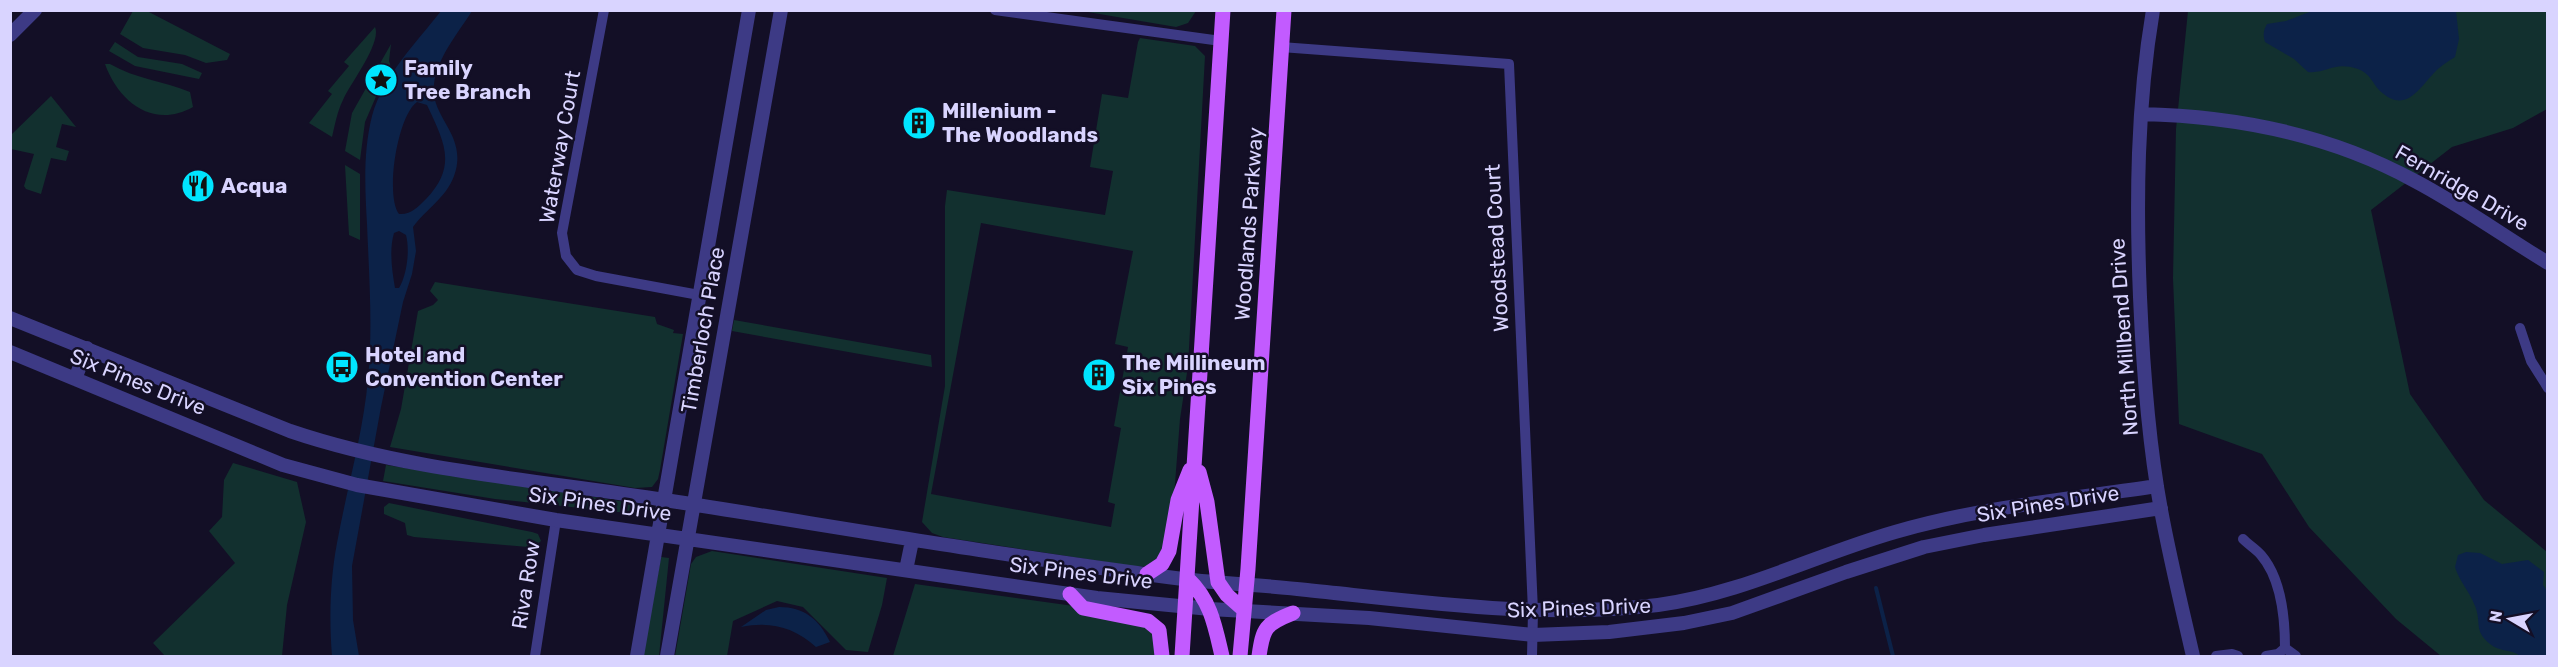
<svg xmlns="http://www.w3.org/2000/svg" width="2558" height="667" viewBox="0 0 2558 667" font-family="Rubik,sans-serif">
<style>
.green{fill:#12302f;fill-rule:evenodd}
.water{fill:#0c2248;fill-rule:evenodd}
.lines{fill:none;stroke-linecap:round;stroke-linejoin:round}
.stream{stroke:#0c2248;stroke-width:4}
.minor{stroke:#3d3a85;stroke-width:10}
.tertiary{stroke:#3d3a85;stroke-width:14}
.primary{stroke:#c25bff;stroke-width:15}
.labels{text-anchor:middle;stroke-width:5;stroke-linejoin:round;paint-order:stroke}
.poi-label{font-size:21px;font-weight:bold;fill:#d9d4ff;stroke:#130f26;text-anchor:start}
.street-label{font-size:21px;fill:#d9d4ff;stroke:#130f26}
</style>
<rect width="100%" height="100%" fill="#130f26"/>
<path class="green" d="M 133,11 L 147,11 L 230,54 L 227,60 L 206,63 L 185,55 L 143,48 L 120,34 Z
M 1082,11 L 1196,10 L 1196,11 L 1188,23 L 1176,27 Z
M 2188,11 L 2547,11 L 2547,109 L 2513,128 L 2452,147 L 2371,210 L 2410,394 L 2484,500 L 2547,552 L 2547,656 L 2441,656 L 2396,619 L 2309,527 L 2262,454 L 2179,424 L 2173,278 L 2176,129 Z
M 375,27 C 382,43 350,84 343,100 C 337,112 335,125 332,137 L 309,123 L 332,94 L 328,91 L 349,66 L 344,62 Z
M 1140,38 L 1195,46 L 1205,56 L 1188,366 L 1180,419 L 1170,548 L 1147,566 L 1132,566 L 943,537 L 932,533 L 922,522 L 945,386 L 945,206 L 947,190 L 1105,215 L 1113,171 L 1090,167 L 1102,94 L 1128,98 L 1138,42 ZM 981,223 L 1133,251 L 1115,344 L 1128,347 L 1114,426 L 1121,428 L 1108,502 L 1115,504 L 1111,527 L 931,494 Z
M 115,42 L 138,57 L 182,64 L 202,73 L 199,79 L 135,66 L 109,51 Z
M 391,44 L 389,61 L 391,67 L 385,77 L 382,76 L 378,82 L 381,85 L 365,122 L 360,160 L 345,151 L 352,113 Z
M 105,64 L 110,64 C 136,79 163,81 190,92 L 193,107 C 154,129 119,103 105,64 Z
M 51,96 L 76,127 L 62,124 L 56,147 L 69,151 L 66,161 L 51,158 L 41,194 L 26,189 L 24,186 L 34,154 L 11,149 L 11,135 Z
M 345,165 L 360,174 L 360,240 L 349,235 Z
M 435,282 L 655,317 L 657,324 L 674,330 L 673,333 L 683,334 L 660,470 L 658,479 L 652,487 L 635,488 L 390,447 L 401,409 L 418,311 L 433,305 L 438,300 L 430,291 Z
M 734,320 L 931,355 L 932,367 L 732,331 Z
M 233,463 L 297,482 L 306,522 L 287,605 L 282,656 L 165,656 L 153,643 L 235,563 L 209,531 L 222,517 L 224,480 Z
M 386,465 L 639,504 L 637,514 L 495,499 L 383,481 Z
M 389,503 L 532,532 L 538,534 L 541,541 L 534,547 L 528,547 L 414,537 L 407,535 L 405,523 L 384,514 L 384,507 Z
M 712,551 L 887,578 L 882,605 L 868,652 L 846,650 L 803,607 L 777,601 L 733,621 L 727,656 L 675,656 L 691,564 L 696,557 Z
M 661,557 L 669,558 L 659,656 L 643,656 Z
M 915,584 L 1146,616 L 1163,656 L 893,656 Z"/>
<path class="water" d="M 441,11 L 472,11 C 458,33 437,58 434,84 C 429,117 469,135 454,176 C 446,198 426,209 413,227 L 416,251 L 412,274 L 403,302 L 381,407 L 352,566 L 353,620 L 359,656 L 332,656 C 329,619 330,580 337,543 C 347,488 363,434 368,379 C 373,328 369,275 367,224 C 365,188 363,152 372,116 C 383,76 416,43 441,11 ZM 417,102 L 427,105 C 444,142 458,165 426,199 C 418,207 411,215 399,214 C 385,196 397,116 417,102 ZM 399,231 L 406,235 C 410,250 407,275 399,288 L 395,288 C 392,271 389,250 394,233 Z
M 2456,11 L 2459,39 L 2455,57 C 2447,62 2439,67 2433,74 C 2418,90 2405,114 2380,91 C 2372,83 2371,74 2358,69 C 2333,61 2327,74 2308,72 L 2294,59 L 2265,42 C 2263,35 2263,31 2267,24 L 2286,21 L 2312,11 Z
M 2466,552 L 2480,553 L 2502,564 L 2528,560 L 2544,572 L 2543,585 L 2548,592 L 2547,656 L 2520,656 C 2512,649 2499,652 2490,644 C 2473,630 2482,623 2475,606 C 2470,592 2459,581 2455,567 L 2458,555 Z
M 779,607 C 804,607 819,619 830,642 L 816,647 C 794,627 770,621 741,627 L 766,610 Z"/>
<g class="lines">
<path class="stream" d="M 1876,588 L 1893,656"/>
<path class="minor" d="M 604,10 L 562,233 L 566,256 L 577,270 L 596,276 L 699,295
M 995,10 L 1221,41
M 1281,47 L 1509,64 L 1533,611 L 1532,656
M 2520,328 L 2531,361 L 2548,388
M 2243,539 C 2249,545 2256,549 2261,555 C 2281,578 2285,619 2285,648 L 2278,654 L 2266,656
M 2285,648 L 2296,656
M 535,656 L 556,520
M 2216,656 L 2232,654 L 2238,656"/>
<path class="tertiary" d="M 2153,10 C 2137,105 2136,201 2140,297 C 2143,368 2148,440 2161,510 C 2170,559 2182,608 2193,656
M 10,35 L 35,10
M 2141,114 C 2236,116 2331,135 2415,181 C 2459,204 2505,237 2548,263
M 10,318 L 290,431 C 411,472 540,480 665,500 C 838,527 1010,557 1183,579 C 1224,584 1266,585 1307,590 C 1423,602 1542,619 1658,605 C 1741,594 1815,555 1895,532 C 1980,507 2070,499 2157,486
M 10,352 L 283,465 L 357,485 L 556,520 L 1097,598 L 1210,609 L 1369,618 L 1533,635 L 1609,632 L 1684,623 L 1732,613 L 1846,572 L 1924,547 L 1984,535 L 2161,508
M 75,379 L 87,348
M 906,570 L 912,541
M 637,656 L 749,10
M 667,656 L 781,10"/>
<path class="primary" d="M 1199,472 L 1207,502 L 1218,582 L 1227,595 L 1244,610
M 1147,574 L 1162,564 L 1169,551 L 1178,500 L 1190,470
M 1188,579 C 1211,601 1215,626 1222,656
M 1070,594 L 1083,608 L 1148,621 L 1159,630 L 1162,656
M 1182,656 L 1223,10
M 1240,656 L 1248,569 L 1284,10
M 1259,656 C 1263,628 1265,624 1293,613"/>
</g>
<defs>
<symbol id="sight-disc" viewBox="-11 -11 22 22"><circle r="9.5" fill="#00e5ff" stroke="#130f26"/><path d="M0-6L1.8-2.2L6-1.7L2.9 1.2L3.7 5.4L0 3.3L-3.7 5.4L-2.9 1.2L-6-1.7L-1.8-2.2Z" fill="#111"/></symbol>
<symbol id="building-disc" viewBox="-11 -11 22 22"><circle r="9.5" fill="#00e5ff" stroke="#130f26"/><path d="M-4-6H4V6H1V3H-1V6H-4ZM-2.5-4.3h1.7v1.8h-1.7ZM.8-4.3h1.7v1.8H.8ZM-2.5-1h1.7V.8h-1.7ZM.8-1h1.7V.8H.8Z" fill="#111"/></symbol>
<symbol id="restaurant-disc" viewBox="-11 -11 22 22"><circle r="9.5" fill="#00e5ff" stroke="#130f26"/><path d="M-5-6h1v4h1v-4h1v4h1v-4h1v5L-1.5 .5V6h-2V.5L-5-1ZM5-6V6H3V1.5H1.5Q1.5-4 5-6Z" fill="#111"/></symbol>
<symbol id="bus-disc" viewBox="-11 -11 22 22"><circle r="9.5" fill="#00e5ff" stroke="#130f26"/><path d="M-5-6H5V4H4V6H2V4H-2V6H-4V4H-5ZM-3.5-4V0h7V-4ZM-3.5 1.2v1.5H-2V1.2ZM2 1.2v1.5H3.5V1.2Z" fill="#111"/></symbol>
</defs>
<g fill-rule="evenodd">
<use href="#sight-disc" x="362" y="61" width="38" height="38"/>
<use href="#building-disc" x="900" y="104" width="38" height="38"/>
<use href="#restaurant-disc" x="179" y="167" width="38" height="38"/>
<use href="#bus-disc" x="323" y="348" width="38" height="38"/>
<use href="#building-disc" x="1080" y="356" width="38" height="38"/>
</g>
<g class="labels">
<g class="poi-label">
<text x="404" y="75">Family<tspan x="404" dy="24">Tree Branch</tspan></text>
<text x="942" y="118">Millenium -<tspan x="942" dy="24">The Woodlands</tspan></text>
<text x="221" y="193">Acqua</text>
<text x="365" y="362">Hotel and<tspan x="365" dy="24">Convention Center</tspan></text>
<text x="1122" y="370">The Millineum<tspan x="1122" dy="24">Six Pines</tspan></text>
</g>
<g class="street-label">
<text transform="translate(560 147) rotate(-80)" y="7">Waterway Court</text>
<text transform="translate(2462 188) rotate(30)" y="7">Fernridge Drive</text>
<text transform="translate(1249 224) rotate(-86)" y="7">Woodlands Parkway</text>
<text transform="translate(1497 248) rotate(-93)" y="7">Woodstead Court</text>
<text transform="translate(703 330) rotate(-80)" y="7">Timberloch Place</text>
<text transform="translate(2124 337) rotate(-94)" y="7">North Millbend Drive</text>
<text transform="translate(138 382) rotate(22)" y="7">Six Pines Drive</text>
<text transform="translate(600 504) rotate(8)" y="7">Six Pines Drive</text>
<text transform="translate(2048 504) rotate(-9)" y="7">Six Pines Drive</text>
<text transform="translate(1081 573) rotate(7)" y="7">Six Pines Drive</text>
<text transform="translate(526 585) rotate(-81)" y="7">Riva Row</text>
<text transform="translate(1579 608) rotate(-2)" y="7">Six Pines Drive</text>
</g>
</g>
<rect width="2558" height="667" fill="none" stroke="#d9d4ff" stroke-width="24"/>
<g transform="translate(2510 619) rotate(280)" stroke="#130f26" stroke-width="4.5" paint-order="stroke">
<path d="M0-4.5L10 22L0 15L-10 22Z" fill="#d9d4ff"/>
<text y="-9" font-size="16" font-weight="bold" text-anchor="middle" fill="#d9d4ff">N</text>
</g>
</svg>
